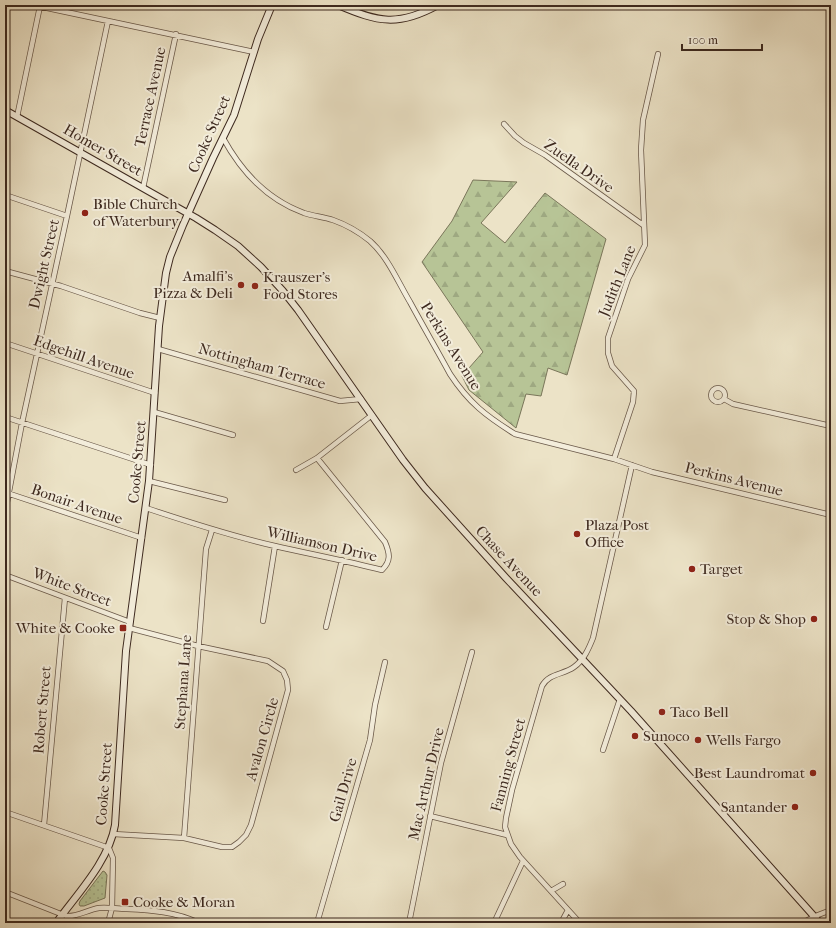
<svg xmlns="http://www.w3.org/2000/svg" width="836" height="928" viewBox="0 0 836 928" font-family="'IM FELL French Canon',serif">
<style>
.forest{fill:url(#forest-firs);stroke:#7a765a}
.park{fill:url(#park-dots);stroke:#7a765a}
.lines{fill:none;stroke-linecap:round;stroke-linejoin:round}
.street-casing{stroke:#695849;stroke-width:6}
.secondary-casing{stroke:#3d291f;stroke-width:8}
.street{stroke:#f3eddb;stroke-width:4.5}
.secondary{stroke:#f3eddb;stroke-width:6}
.poi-dot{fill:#8f2418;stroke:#f3eddb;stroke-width:1.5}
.labels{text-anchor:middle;stroke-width:4;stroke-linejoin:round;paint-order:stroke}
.street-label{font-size:15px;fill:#3d291f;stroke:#f3eddb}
.poi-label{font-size:15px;fill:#3d291f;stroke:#f3eddb;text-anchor:start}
</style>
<defs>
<pattern id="forest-firs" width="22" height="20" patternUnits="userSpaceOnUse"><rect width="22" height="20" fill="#b7c496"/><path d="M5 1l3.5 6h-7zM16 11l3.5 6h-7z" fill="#9ea881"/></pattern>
<pattern id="park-dots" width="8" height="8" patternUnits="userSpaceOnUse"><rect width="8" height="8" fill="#b7c496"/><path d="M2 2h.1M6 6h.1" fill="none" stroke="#9ea881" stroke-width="1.8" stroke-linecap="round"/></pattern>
</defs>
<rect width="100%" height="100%" fill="#ece3c7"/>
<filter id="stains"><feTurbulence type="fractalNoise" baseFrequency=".005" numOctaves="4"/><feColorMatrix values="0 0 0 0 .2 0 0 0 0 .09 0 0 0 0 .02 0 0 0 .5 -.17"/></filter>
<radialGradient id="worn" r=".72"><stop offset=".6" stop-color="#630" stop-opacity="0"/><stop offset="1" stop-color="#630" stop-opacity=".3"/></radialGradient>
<path class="forest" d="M 473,180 L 517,182 L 481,223 L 505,243 L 545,193 L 606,239 L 567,375 L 548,368 L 541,396 L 526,394 L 516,428 L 469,390 L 462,376 L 483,352 L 422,262 L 452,221 Z"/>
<path class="park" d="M 103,871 L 105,872 L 107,875 L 105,898 L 84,906 L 80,906 L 79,904 L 80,901 Z"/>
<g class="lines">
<defs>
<path id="street" d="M 33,5 L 254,52
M 17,117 L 40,6
M 504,124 L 515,136 L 524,143 L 545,155 L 643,225
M 223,138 C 241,171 268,200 304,213 C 313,216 324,217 333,220 C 347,225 359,232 370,241 C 388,257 398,282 410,302 C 423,326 437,350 450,374 C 469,403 486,416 515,434 L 614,459 L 652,472 L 831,515
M 143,188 L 176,34
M 5,195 L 67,216
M 5,271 L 61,286 L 140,313 L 160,318
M 5,343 L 155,393
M 158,349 L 340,401 L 361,399
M711 395a7 7 0 1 1 14 0a7 7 0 1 1-14 0Z
M 724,399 L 733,404 L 831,426
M 154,412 L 233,435
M 5,417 L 151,465
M 614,459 L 633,402 L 634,391 L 612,366 L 608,353 L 608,338 L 628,279 L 645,245 L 641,150 L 643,120 L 658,54
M 296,470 L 317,458 L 372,415
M 149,481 L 225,500
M 7,493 L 142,538
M 146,508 C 188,522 231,536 275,546 C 310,554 346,561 382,570 C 391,561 390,554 385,542 L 317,458
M 5,513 L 22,423 L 67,216 L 108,21
M 5,575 L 130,622
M 263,621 L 275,546
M 326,627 L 342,560
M 603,750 L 620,699
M 5,812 L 109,848 L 113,858 L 112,908 L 108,923
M 430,816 L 507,835
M 44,825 L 65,598
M 113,834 L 184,838 L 222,847 L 232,847 L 239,842 L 246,835 L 251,825 L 288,690 L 287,680 L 283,671 L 268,661 L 198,646 L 129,628
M 184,838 L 206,549 L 212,530
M 551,891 L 563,884
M 5,892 L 66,916 C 77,917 87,910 99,908 C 108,907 117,909 127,909 C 152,910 176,912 199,923
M 182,923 L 183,917
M 317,923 L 370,740 L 375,705 L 385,662
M 409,923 L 441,763 L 472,652
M 494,923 L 523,861
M 561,923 L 568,910
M 580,923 L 520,857 L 511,844 L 505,827 L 506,818 L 512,790 L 542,686 C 549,673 563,675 574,667 C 584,660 589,648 593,638 L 632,465
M 802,923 L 818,915 L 831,910"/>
<path id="secondary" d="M 338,5 C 378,22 398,27 438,5
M 5,110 L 196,218 L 215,230 L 238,246 L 261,267 L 283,291 L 298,310 L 403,460 L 425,488 L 506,578 L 631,711 L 820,923
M 56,923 C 77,894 109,861 115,825 L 126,651 L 149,481 L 159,326 L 166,273 L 170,257 L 183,225 L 213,158 L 234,115 L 258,39 L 272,5"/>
</defs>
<use href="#street" class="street-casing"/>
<use href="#secondary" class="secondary-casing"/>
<use href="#street" class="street"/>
<use href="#secondary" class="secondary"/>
</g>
<g class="poi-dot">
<circle cx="85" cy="213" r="4"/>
<circle cx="241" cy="285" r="4"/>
<circle cx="255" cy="286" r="4"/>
<circle cx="577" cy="534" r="4"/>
<circle cx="692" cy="569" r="4"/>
<circle cx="814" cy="619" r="4"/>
<rect x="119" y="624" width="8" height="8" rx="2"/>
<circle cx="662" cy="712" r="4"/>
<circle cx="635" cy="736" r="4"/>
<circle cx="698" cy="740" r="4"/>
<circle cx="813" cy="773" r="4"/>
<circle cx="795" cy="807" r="4"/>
<rect x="121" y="898" width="8" height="8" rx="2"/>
</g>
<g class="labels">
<g class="street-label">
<text transform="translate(150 97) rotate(-78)" y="5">Terrace Avenue</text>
<text transform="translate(209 134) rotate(-66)" y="5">Cooke Street</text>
<text transform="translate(103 150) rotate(30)" y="5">Homer Street</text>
<text transform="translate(579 166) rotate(35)" y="5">Zuella Drive</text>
<text transform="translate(44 264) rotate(-77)" y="5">Dwight Street</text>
<text transform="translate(617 281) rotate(-68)" y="5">Judith Lane</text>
<text transform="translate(451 346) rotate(58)" y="5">Perkins Avenue</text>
<text transform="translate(84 357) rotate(19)" y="5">Edgehill Avenue</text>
<text transform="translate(262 366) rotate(16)" y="5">Nottingham Terrace</text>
<text transform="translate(137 462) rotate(-85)" y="5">Cooke Street</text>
<text transform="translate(734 479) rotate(14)" y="5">Perkins Avenue</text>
<text transform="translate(77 504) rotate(19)" y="5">Bonair Avenue</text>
<text transform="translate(322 544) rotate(13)" y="5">Williamson Drive</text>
<text transform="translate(509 561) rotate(47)" y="5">Chase Avenue</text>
<text transform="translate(72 587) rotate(21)" y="5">White Street</text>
<text transform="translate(183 682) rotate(-86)" y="5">Stephana Lane</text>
<text transform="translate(42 710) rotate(-85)" y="5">Robert Street</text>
<text transform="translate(262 739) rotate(-74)" y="5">Avalon Circle</text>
<text transform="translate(508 765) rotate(-75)" y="5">Fanning Street</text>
<text transform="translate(104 784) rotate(-86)" y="5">Cooke Street</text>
<text transform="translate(426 784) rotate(-77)" y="5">Mac Arthur Drive</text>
<text transform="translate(343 790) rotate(-74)" y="5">Gail Drive</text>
</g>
<g class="poi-label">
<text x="93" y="209">Bible Church<tspan x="93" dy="17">of Waterbury</tspan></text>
<text x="233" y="281" text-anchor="end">Amalfi's<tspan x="233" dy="17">Pizza &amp; Deli</tspan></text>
<text x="263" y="282">Krauszer's<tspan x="263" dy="17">Food Stores</tspan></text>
<text x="585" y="530">Plaza Post<tspan x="585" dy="17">Office</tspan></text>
<text x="700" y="574">Target</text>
<text x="806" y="624" text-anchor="end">Stop &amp; Shop</text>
<text x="115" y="633" text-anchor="end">White &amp; Cooke</text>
<text x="670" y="717">Taco Bell</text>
<text x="643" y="741">Sunoco</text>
<text x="706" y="745">Wells Fargo</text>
<text x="805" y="778" text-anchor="end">Best Laundromat</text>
<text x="787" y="812" text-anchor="end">Santander</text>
<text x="133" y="907">Cooke &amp; Moran</text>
</g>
</g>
<rect width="836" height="928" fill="none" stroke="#ece3c7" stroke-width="20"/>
<rect x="6" y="6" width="824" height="916" fill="none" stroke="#3d291f" stroke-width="2"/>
<rect x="10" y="10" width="816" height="908" fill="none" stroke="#3d291f"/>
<path d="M682 44v6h80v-6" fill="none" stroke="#3d291f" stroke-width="2"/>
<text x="688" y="44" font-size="12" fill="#3d291f" stroke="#f3eddb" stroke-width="3" paint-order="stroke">100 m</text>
<rect width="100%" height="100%" filter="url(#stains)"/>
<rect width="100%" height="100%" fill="url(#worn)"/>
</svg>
